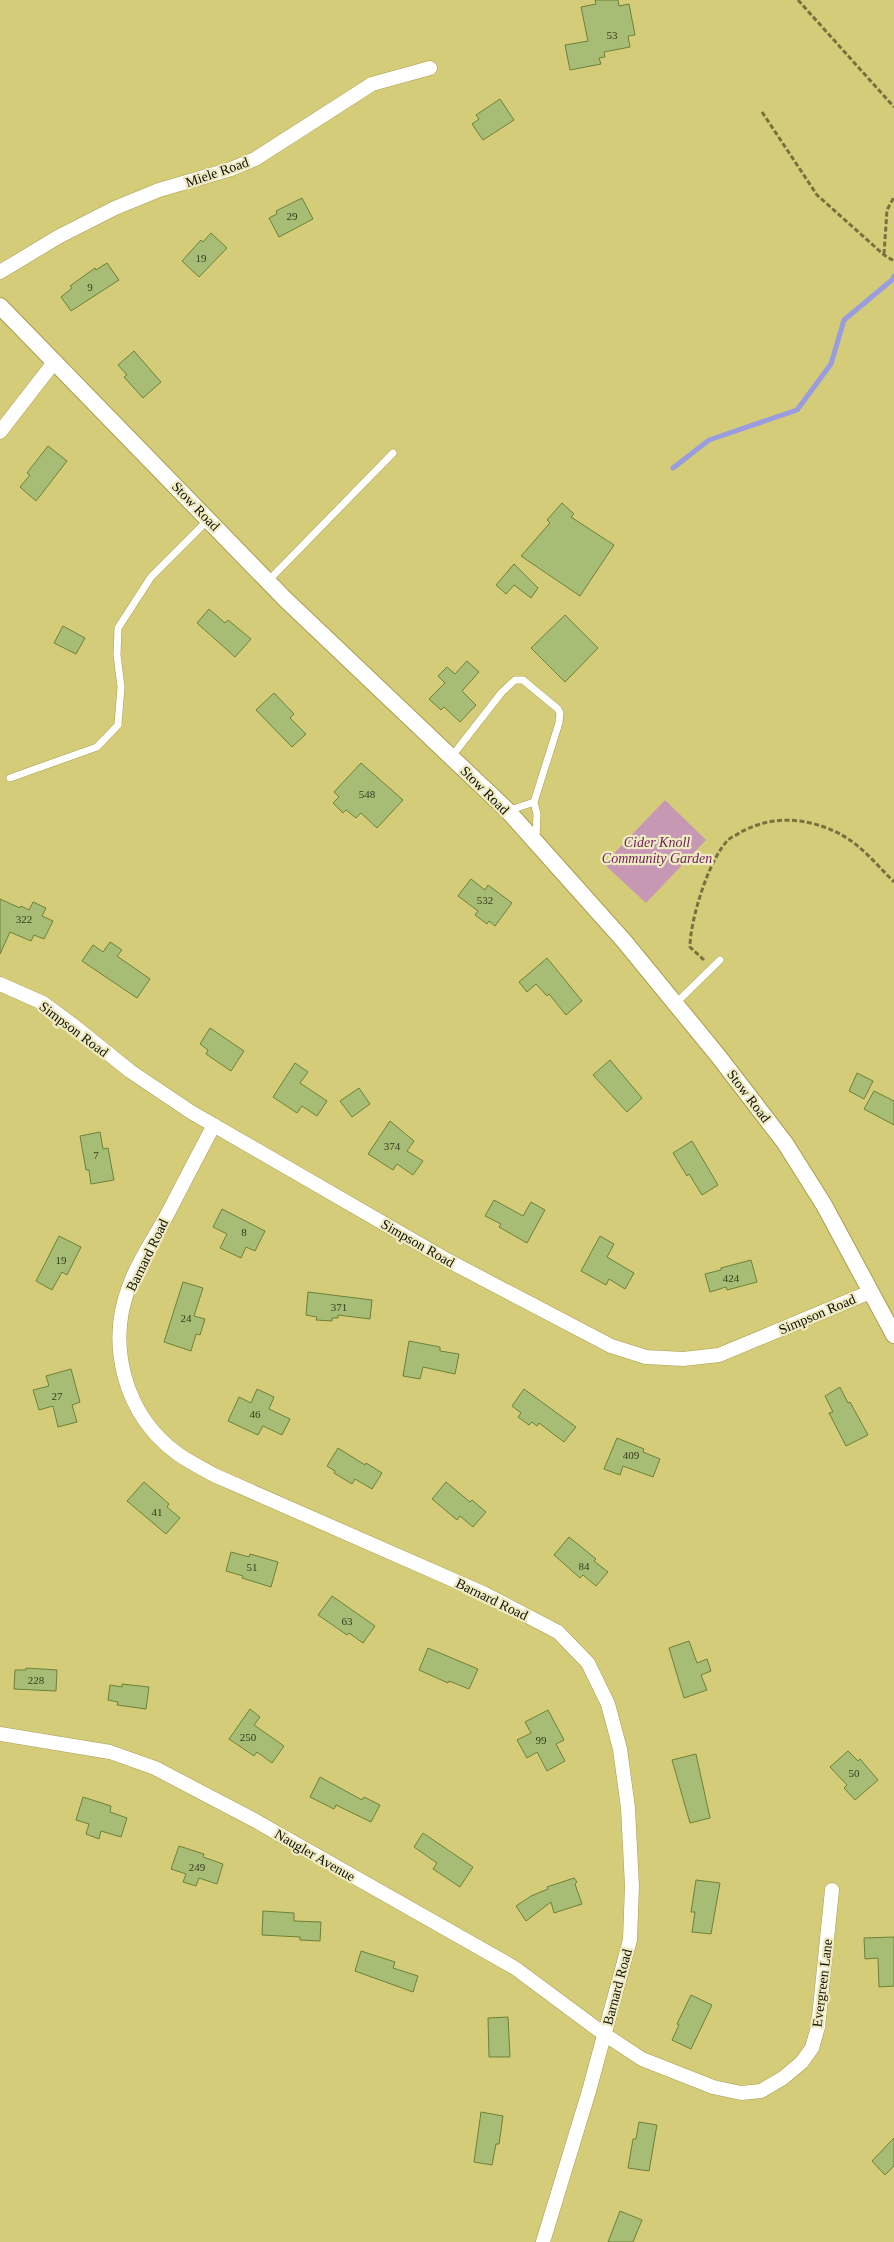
<svg xmlns="http://www.w3.org/2000/svg" width="894" height="2242" viewBox="0 0 894 2242" font-family="Georgia,serif">
<style>
.green{fill:#c798b4}
.lines{fill:none;stroke-linecap:round;stroke-linejoin:round}
.stream{stroke:#9a9ce0;stroke-width:5}
.building{fill:#a7bd75;stroke:#6d8137}
.service-casing{stroke:#a89f4e;stroke-width:8}
.minor-casing{stroke:#a89f4e;stroke-width:15}
.tertiary-casing{stroke:#a89f4e;stroke-width:18}
.path{stroke:#77713f;stroke-width:3;stroke-dasharray:5 2.5;stroke-linecap:butt}
.service{stroke:#fff;stroke-width:7}
.minor{stroke:#fff;stroke-width:14}
.tertiary{stroke:#fff;stroke-width:16}
.labels{text-anchor:middle;stroke-width:4.5;stroke-linejoin:round;paint-order:stroke}
.number-label{font-size:11px;fill:#383b1d}
.street-label{font-size:14px;fill:#131000;stroke:#efebc4}
.park-label{font-size:14px;font-style:italic;fill:#712158;stroke:#efebc4}
</style>
<rect width="100%" height="100%" fill="#d5cc7a"/>
<path class="green" d="M 665,800 L 706,840 L 646,903 L 604,864 Z"/>
<g class="lines">
<path class="stream" d="M 673,468 L 709,440 L 797,410 L 831,364 L 844,320 L 892,280 L 894,276"/>
</g>
<path class="building" d="M 595,0 L 618,0 L 619,6 L 629,4 L 635,35 L 628,36 L 630,47 L 604,52 L 605,57 L 599,58 L 601,64 L 570,70 L 565,45 L 588,41 L 581,7 L 596,4 Z
M 500,99 L 514,120 L 483,140 L 472,124 L 479,119 L 476,115 Z
M 302,198 L 313,219 L 279,237 L 269,218 L 277,214 L 276,211 Z
M 211,233 L 227,248 L 199,277 L 182,261 L 201,240 L 203,242 Z
M 107,263 L 119,280 L 71,311 L 61,297 L 72,288 L 70,286 L 95,268 L 96,270 Z
M 134,351 L 161,382 L 143,398 L 124,377 L 127,375 L 118,365 Z
M 48,446 L 67,461 L 36,501 L 20,487 L 30,475 L 27,473 Z
M 562,503 L 574,514 L 571,517 L 614,545 L 580,596 L 521,556 L 550,523 L 547,520 Z
M 514,564 L 538,588 L 531,598 L 514,585 L 506,594 L 496,585 Z
M 209,609 L 225,623 L 228,620 L 251,639 L 235,657 L 197,623 Z
M 565,615 L 598,648 L 565,682 L 531,648 Z
M 63,626 L 85,638 L 76,654 L 54,643 Z
M 467,661 L 479,672 L 462,691 L 476,705 L 460,722 L 444,707 L 441,710 L 429,699 L 445,683 L 438,676 L 447,667 L 455,674 Z
M 274,693 L 294,714 L 290,718 L 306,734 L 292,747 L 256,710 Z
M 361,763 L 403,800 L 377,828 L 361,813 L 356,818 L 346,810 L 343,813 L 333,803 L 339,797 L 334,792 Z
M 471,879 L 485,890 L 488,885 L 512,903 L 495,926 L 489,921 L 487,924 L 475,915 L 478,911 L 458,896 Z
M 0,899 L 20,908 L 21,906 L 29,910 L 33,902 L 46,908 L 42,916 L 53,921 L 44,939 L 34,935 L 31,941 L 10,932 L 0,954 Z
M 110,942 L 122,950 L 117,956 L 150,979 L 137,998 L 82,961 L 93,945 L 103,952 Z
M 547,958 L 582,1001 L 566,1015 L 549,994 L 547,996 L 536,984 L 527,992 L 519,982 Z
M 210,1028 L 244,1051 L 231,1071 L 206,1054 L 208,1050 L 200,1044 Z
M 610,1060 L 642,1098 L 627,1112 L 593,1075 Z
M 295,1063 L 308,1072 L 300,1083 L 327,1101 L 317,1116 L 302,1106 L 297,1113 L 273,1097 Z
M 857,1073 L 873,1081 L 864,1099 L 849,1091 Z
M 359,1088 L 370,1104 L 352,1117 L 340,1101 Z
M 874,1091 L 894,1101 L 894,1125 L 864,1109 Z
M 390,1121 L 414,1141 L 407,1151 L 423,1161 L 413,1175 L 397,1164 L 393,1170 L 368,1154 Z
M 100,1132 L 103,1149 L 108,1148 L 114,1180 L 91,1184 L 89,1170 L 86,1170 L 80,1136 Z
M 692,1141 L 718,1185 L 702,1195 L 689,1174 L 687,1176 L 673,1153 Z
M 494,1200 L 523,1216 L 531,1202 L 545,1210 L 527,1243 L 499,1227 L 501,1224 L 485,1216 Z
M 222,1209 L 265,1231 L 255,1251 L 246,1247 L 241,1258 L 220,1248 L 227,1234 L 213,1227 Z
M 59,1236 L 81,1247 L 67,1275 L 62,1272 L 52,1290 L 36,1281 Z
M 600,1236 L 614,1244 L 607,1257 L 634,1273 L 625,1289 L 609,1279 L 606,1285 L 581,1271 Z
M 751,1260 L 757,1282 L 727,1290 L 726,1287 L 710,1292 L 705,1274 L 721,1270 L 721,1268 Z
M 183,1282 L 203,1288 L 194,1316 L 205,1319 L 200,1335 L 196,1334 L 191,1351 L 164,1342 Z
M 308,1292 L 372,1300 L 370,1319 L 338,1315 L 338,1318 L 332,1318 L 332,1321 L 316,1320 L 317,1317 L 306,1315 Z
M 409,1341 L 440,1347 L 440,1351 L 459,1354 L 455,1374 L 423,1367 L 420,1379 L 403,1376 Z
M 71,1369 L 80,1402 L 72,1405 L 77,1422 L 58,1427 L 53,1406 L 39,1410 L 33,1390 L 49,1386 L 46,1376 Z
M 840,1387 L 848,1403 L 850,1402 L 868,1435 L 846,1446 L 829,1413 L 833,1412 L 825,1396 Z
M 257,1389 L 274,1397 L 269,1409 L 290,1419 L 282,1435 L 263,1426 L 258,1435 L 228,1421 L 239,1397 L 251,1403 Z
M 524,1389 L 576,1427 L 564,1442 L 539,1423 L 537,1426 L 532,1422 L 529,1425 L 518,1417 L 521,1413 L 512,1406 Z
M 617,1438 L 644,1449 L 643,1452 L 660,1459 L 653,1477 L 623,1466 L 620,1475 L 604,1469 Z
M 338,1448 L 365,1465 L 366,1463 L 382,1473 L 372,1489 L 355,1479 L 352,1484 L 334,1473 L 335,1471 L 327,1466 Z
M 144,1482 L 169,1504 L 167,1507 L 180,1518 L 166,1534 L 127,1501 Z
M 446,1482 L 470,1502 L 472,1500 L 486,1512 L 473,1527 L 460,1516 L 457,1520 L 432,1499 Z
M 569,1537 L 596,1559 L 594,1561 L 608,1572 L 596,1586 L 583,1575 L 580,1578 L 554,1555 Z
M 231,1552 L 249,1557 L 250,1554 L 278,1562 L 271,1587 L 242,1578 L 243,1576 L 226,1571 Z
M 332,1596 L 375,1626 L 363,1643 L 349,1633 L 347,1635 L 318,1615 Z
M 689,1641 L 697,1663 L 707,1659 L 711,1671 L 701,1675 L 707,1690 L 684,1698 L 669,1648 Z
M 428,1648 L 478,1669 L 469,1689 L 449,1681 L 448,1683 L 419,1670 Z
M 26,1668 L 57,1670 L 56,1691 L 14,1689 L 15,1670 L 26,1670 Z
M 122,1684 L 149,1687 L 146,1709 L 117,1705 L 118,1702 L 108,1700 L 110,1685 L 122,1687 Z
M 250,1709 L 260,1717 L 254,1725 L 284,1746 L 272,1763 L 257,1752 L 254,1756 L 229,1739 Z
M 548,1710 L 564,1740 L 556,1744 L 565,1761 L 547,1771 L 537,1752 L 527,1758 L 517,1740 L 531,1733 L 525,1722 Z
M 848,1751 L 858,1761 L 860,1759 L 878,1780 L 855,1800 L 844,1788 L 847,1785 L 830,1767 Z
M 696,1754 L 710,1818 L 690,1823 L 672,1760 Z
M 320,1777 L 362,1800 L 364,1797 L 380,1805 L 371,1822 L 336,1805 L 334,1809 L 310,1797 Z
M 83,1797 L 111,1806 L 110,1812 L 127,1818 L 121,1837 L 101,1831 L 99,1839 L 86,1834 L 89,1824 L 76,1820 Z
M 423,1833 L 473,1867 L 460,1887 L 433,1869 L 437,1863 L 414,1847 Z
M 179,1846 L 204,1854 L 203,1857 L 223,1864 L 217,1884 L 199,1878 L 196,1886 L 183,1882 L 186,1874 L 171,1869 Z
M 574,1878 L 577,1882 L 575,1884 L 582,1904 L 554,1913 L 551,1902 L 526,1921 L 516,1906 L 531,1896 L 548,1889 L 547,1887 Z
M 696,1880 L 720,1883 L 711,1934 L 692,1932 L 695,1912 L 691,1912 Z
M 263,1911 L 294,1913 L 294,1921 L 321,1922 L 320,1941 L 300,1940 L 300,1937 L 262,1935 Z
M 894,1937 L 894,1986 L 879,1987 L 878,1958 L 865,1959 L 864,1938 Z
M 361,1951 L 395,1962 L 393,1968 L 418,1976 L 413,1992 L 355,1971 Z
M 691,1995 L 712,2005 L 691,2049 L 672,2040 L 679,2025 L 677,2024 Z
M 508,2017 L 510,2057 L 489,2057 L 488,2018 Z
M 481,2112 L 503,2116 L 499,2144 L 496,2144 L 492,2165 L 474,2162 Z
M 639,2122 L 657,2125 L 649,2171 L 628,2168 L 633,2139 L 636,2139 Z
M 894,2138 L 894,2166 L 885,2175 L 872,2161 Z
M 620,2211 L 642,2220 L 633,2242 L 608,2242 Z"/>
<g class="lines">
<defs>
<path id="service" d="M 268,581 L 393,453
M 452,756 L 502,692 L 515,680 L 523,680 L 558,709 L 560,713 L 559,723 L 534,802 L 508,811
M 10,778 L 97,747 L 118,725 L 121,687 L 117,655 L 118,628 L 151,577 L 208,520
M 534,802 L 537,814 L 536,839
M 676,1003 L 720,960"/>
<path id="minor" d="M 0,272 L 58,237 L 115,208 L 159,190 L 231,169 L 255,159 L 372,84 L 430,68
M 0,432 L 55,361
M 0,984 L 43,1003 L 73,1025 L 130,1071 L 191,1112 L 447,1260 L 611,1346 L 646,1357 L 683,1359 L 719,1355 L 870,1292
M 214,1125 C 198,1155 183,1184 168,1213 C 156,1236 139,1259 130,1284 C 106,1344 124,1415 178,1454 C 189,1462 202,1468 214,1475 L 485,1594 L 558,1632 L 588,1663 L 608,1704 L 620,1749 L 628,1808 L 632,1886 L 630,1940 L 589,2091 L 543,2242
M 0,1734 L 110,1752 L 155,1768 L 256,1821 L 515,1968 L 604,2034 L 642,2059 L 713,2087 L 741,2093 L 761,2091 L 783,2078 L 802,2062 L 812,2048 L 818,2027 L 832,1890"/>
<path id="tertiary" d="M 0,306 L 286,600 L 508,811 L 624,941 L 719,1057 L 785,1143 L 824,1205 L 894,1335"/>
</defs>
<use href="#service" class="service-casing"/>
<use href="#minor" class="minor-casing"/>
<use href="#tertiary" class="tertiary-casing"/>
<path class="path" d="M 798,0 L 894,107
M 762,112 L 817,195 L 884,255 L 894,261
M 884,254 L 887,210 L 894,197
M 704,960 L 690,947 C 690,920 709,859 728,840 C 731,837 737,835 741,832 C 773,815 807,817 840,834 C 861,845 877,865 894,882"/>
<use href="#service" class="service"/>
<use href="#minor" class="minor"/>
<use href="#tertiary" class="tertiary"/>
</g>
<g class="labels">
<g class="number-label">
<text x="612" y="39">53</text>
<text x="292" y="220">29</text>
<text x="201" y="262">19</text>
<text x="90" y="291">9</text>
<text x="367" y="798">548</text>
<text x="485" y="904">532</text>
<text x="24" y="923">322</text>
<text x="392" y="1150">374</text>
<text x="96" y="1159">7</text>
<text x="244" y="1236">8</text>
<text x="61" y="1264">19</text>
<text x="731" y="1282">424</text>
<text x="339" y="1311">371</text>
<text x="186" y="1322">24</text>
<text x="57" y="1400">27</text>
<text x="255" y="1418">46</text>
<text x="631" y="1459">409</text>
<text x="157" y="1516">41</text>
<text x="584" y="1570">84</text>
<text x="252" y="1571">51</text>
<text x="347" y="1625">63</text>
<text x="36" y="1684">228</text>
<text x="248" y="1741">250</text>
<text x="541" y="1744">99</text>
<text x="854" y="1777">50</text>
<text x="197" y="1871">249</text>
</g>
<g class="street-label">
<text transform="translate(217 172) rotate(-19)" y="5">Miele Road</text>
<text transform="translate(196 506) rotate(46)" y="5">Stow Road</text>
<text transform="translate(485 790) rotate(45)" y="5">Stow Road</text>
<text transform="translate(74 1029) rotate(37)" y="5">Simpson Road</text>
<text transform="translate(749 1096) rotate(53)" y="5">Stow Road</text>
<text transform="translate(418 1243) rotate(30)" y="5">Simpson Road</text>
<text transform="translate(147 1255) rotate(-64)" y="5">Barnard Road</text>
<text transform="translate(817 1314) rotate(-23)" y="5">Simpson Road</text>
<text transform="translate(492 1599) rotate(26)" y="5">Barnard Road</text>
<text transform="translate(315 1855) rotate(30)" y="5">Naugler Avenue</text>
<text transform="translate(822 1983) rotate(-83)" y="5">Evergreen Lane</text>
<text transform="translate(617 1987) rotate(-75)" y="5">Barnard Road</text>
</g>
<g class="park-label">
<text x="657" y="847">Cider Knoll<tspan x="657" dy="16">Community Garden</tspan></text>
</g>
</g>
</svg>
